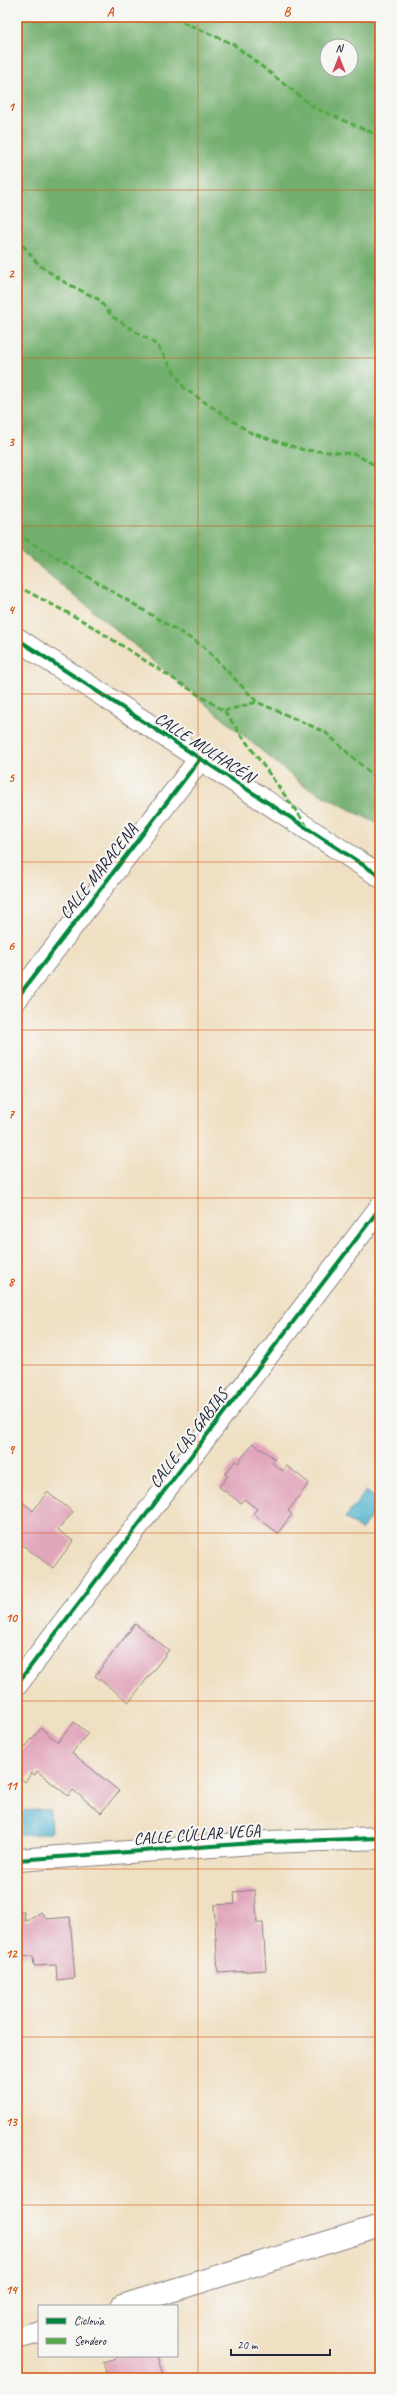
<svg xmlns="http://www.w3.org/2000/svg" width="397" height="2395" viewBox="0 0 397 2395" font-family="Caveat,sans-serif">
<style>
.forest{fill:#73af6e;stroke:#4a6854;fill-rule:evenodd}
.water{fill:#4eb3cd;stroke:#386a84}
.building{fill:#e1a6bc}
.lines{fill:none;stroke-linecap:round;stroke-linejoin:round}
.minor-casing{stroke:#89817f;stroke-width:24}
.minor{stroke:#fff;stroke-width:22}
.quiet{stroke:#53aa46;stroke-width:3;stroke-dasharray:6 3;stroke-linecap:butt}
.cycleway-casing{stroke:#f6f6f2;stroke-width:6}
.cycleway{stroke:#00873e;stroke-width:4}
.grid{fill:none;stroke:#d45411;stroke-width:1;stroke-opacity:0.55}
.labels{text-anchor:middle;stroke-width:4;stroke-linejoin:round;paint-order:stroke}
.street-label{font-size:17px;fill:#22223b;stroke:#f6f6f2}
.neatline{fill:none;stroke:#d45411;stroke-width:1.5}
.grid-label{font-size:13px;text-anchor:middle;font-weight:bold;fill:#d45411}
</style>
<rect width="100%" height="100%" fill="#f6f6f2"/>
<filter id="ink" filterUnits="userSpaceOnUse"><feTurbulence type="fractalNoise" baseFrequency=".025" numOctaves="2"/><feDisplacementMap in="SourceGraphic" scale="8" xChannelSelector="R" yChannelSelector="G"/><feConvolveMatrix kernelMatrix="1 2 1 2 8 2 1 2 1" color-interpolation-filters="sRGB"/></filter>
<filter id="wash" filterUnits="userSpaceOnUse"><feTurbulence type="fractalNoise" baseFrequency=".012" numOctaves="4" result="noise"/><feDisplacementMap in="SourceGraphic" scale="16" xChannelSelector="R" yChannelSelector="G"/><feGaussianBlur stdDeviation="0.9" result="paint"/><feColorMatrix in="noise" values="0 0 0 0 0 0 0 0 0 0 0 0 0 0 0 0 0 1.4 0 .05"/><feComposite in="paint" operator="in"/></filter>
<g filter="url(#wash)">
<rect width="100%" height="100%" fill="#f0e0c3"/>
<path class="forest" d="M 17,17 L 380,17 L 380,825 L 303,785 L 17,548 ZM 327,46 L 351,46 L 351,70 L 327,70 Z"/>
<path class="water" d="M 366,1491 L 380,1501 L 380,1506 L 361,1530 L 345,1518 Z
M 50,1809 L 51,1833 L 17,1836 L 17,1811 Z"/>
<g id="blocks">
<path class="building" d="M 253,1443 L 275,1459 L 272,1463 L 283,1471 L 287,1466 L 309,1483 L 288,1511 L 292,1514 L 278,1533 L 253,1514 L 257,1509 L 244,1499 L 241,1503 L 219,1487 L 228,1476 L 225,1474 L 235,1461 L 238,1463 Z
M 47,1492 L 73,1512 L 58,1530 L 73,1541 L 53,1568 L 17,1541 L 17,1507 L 21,1501 L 33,1511 Z
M 135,1624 L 169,1650 L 129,1702 L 95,1676 Z
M 74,1722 L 88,1733 L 72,1753 L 119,1791 L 101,1813 L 73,1790 L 68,1796 L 37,1771 L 35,1775 L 32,1773 L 25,1782 L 17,1775 L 17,1757 L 41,1728 L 58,1742 Z
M 255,1890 L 257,1923 L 263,1923 L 266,1970 L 218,1973 L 214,1905 L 235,1904 L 234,1892 Z
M 17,1912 L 24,1912 L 25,1921 L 29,1920 L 41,1912 L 47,1919 L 70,1917 L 75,1978 L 57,1980 L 56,1965 L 34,1966 L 33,1956 L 17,1957 Z
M 122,2356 L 158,2356 L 165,2378 L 108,2378 L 103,2362 Z"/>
</g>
</g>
<g filter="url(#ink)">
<use href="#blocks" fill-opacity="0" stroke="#89817f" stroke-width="1"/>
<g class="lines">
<defs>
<path id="minor" d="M 17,639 L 380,876
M 17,998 L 200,759
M 17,1684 L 380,1208
M 17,1860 L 268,1842 L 380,1838
M 122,2306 L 380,2226
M 17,2338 L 39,2332"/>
</defs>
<use href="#minor" class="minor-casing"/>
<use href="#minor" class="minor"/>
<path class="quiet" d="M 175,17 L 178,20 L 233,44 L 315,108 L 380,136
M 17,179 L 19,181 L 17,184
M 17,238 L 39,265 L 66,283 L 98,299 L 113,317 L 157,345 L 185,389 L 251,433 L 304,450 L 355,454 L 380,468
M 17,534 L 203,646 L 257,702 L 325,732 L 380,782
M 17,586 L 85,622 L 224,711 L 307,826
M 224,711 L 257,702"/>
<defs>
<path id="cycleway" d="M 17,639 L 380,876
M 17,998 L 200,759
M 17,1684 L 380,1208
M 17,1860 L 268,1842 L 380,1838"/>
</defs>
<use href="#cycleway" class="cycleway-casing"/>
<use href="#cycleway" class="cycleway"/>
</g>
</g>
<path class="grid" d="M 198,17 L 198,2378M 17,190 L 380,190M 17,358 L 380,358M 17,526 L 380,526M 17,694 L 380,694M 17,862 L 380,862M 17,1030 L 380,1030M 17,1198 L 380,1198M 17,1365 L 380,1365M 17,1533 L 380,1533M 17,1701 L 380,1701M 17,1869 L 380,1869M 17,2037 L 380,2037M 17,2205 L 380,2205"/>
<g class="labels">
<g class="street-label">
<text transform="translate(205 747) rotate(33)" y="6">CALLE MULHACÉN</text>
<text transform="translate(98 871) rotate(-52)" y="6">CALLE MARACENA</text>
<text transform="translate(188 1438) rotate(-53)" y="6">CALLE LAS GABIAS</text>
<text transform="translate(197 1834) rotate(-4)" y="6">CALLE CÚLLAR VEGA</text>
</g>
</g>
<rect width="397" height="2395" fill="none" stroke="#f6f6f2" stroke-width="44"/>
<rect x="38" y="2305" width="140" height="52" fill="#f6f6f2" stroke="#a1a1a9"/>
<rect x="46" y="2318" width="20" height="6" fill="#00873e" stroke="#a1a1a9"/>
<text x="74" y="2325" font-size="12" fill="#22223b">Ciclovía</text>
<rect x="46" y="2338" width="20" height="6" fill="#53aa46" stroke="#a1a1a9"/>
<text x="74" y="2345" font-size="12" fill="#22223b">Sendero</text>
<g transform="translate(339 58)"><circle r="19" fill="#f6f6f2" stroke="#a1a1a9"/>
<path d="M0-3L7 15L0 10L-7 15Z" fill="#d1495b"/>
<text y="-6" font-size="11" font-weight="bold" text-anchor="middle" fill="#22223b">N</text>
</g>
<path d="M231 2349v6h99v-6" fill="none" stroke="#22223b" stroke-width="2"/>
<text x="237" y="2349" font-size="12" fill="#22223b" stroke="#f6f6f2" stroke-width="3" paint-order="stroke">20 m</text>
<rect x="22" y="22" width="353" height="2351" class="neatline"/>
<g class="grid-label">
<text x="110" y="16">A</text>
<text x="287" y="16">B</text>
<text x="11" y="111">1</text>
<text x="11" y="278">2</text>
<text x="11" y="446">3</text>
<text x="11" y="614">4</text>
<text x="11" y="782">5</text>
<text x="11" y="950">6</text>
<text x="11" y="1118">7</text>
<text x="11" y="1286">8</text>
<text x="11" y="1454">9</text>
<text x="11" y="1622">10</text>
<text x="11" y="1790">11</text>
<text x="11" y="1958">12</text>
<text x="11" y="2126">13</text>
<text x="11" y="2294">14</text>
</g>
</svg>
